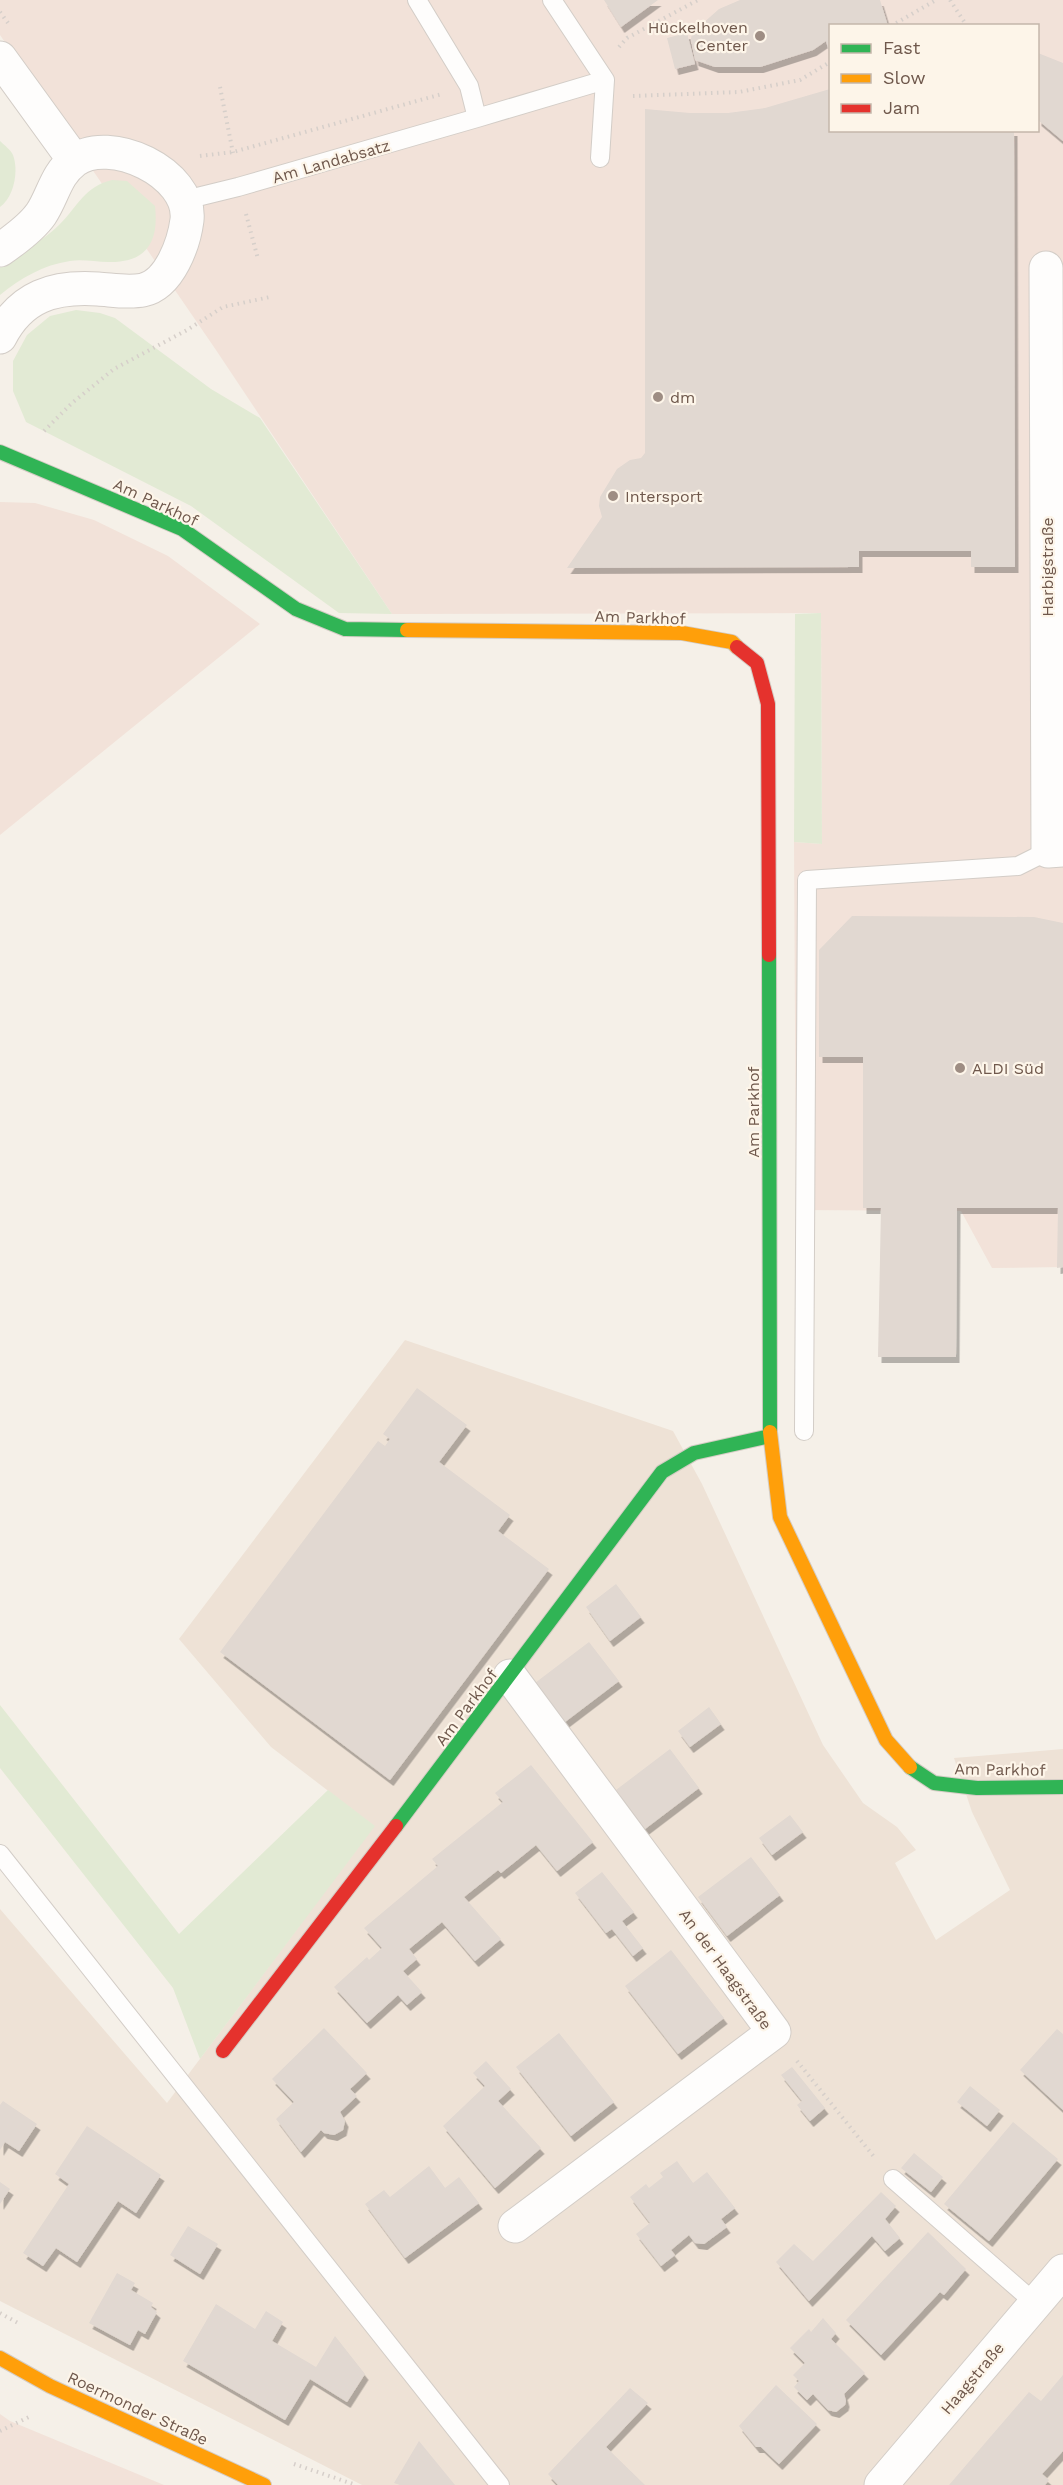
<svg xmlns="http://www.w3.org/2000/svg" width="1063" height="2485" viewBox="0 0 1063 2485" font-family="'Work Sans',sans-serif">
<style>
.residential{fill:#eee2d6}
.commercial{fill:#f2e2d9;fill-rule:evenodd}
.green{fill:#e2ead4}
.building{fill:#e1d8d1;filter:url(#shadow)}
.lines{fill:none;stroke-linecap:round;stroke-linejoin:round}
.lane-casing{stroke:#d3cdc7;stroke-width:20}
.street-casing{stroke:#d3cdc7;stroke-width:35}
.fast-casing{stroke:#d4ccc4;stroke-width:16}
.slow-casing{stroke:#d4ccc4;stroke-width:16}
.jam-casing{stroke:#d4ccc4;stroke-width:16}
.path{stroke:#d6cfca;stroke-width:4;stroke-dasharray:1.5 4.5;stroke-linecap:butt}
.lane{stroke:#fefdfc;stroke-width:18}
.street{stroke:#fefdfc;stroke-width:33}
.fast{stroke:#30b455;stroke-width:14}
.slow{stroke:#ff9f0a;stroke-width:14}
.jam{stroke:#e5322d;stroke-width:14}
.poi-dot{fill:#9e8d83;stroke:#fdf5e9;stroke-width:2}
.labels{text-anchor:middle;stroke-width:4.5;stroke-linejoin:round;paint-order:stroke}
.poi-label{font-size:16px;fill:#6f584c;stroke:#fdf5e9;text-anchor:start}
.street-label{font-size:16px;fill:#6f584c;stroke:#fdf5e9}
</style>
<defs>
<filter id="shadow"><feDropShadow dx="3.5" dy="6" stdDeviation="0" flood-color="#0004"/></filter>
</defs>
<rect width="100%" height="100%" fill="#f5f0e8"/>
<path class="residential" d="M 405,1340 L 673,1431 L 702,1484 L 823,1745 L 863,1803 L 897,1827 L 916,1850 L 895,1863 L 936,1940 L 1010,1890 L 972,1812 L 954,1758 L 1063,1749 L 1063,2485 L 362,2485 L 0,2301 L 0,1909 L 167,2103 L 374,1826 L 271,1747 L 179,1639 Z"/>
<path class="commercial" d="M 0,0 L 1063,0 L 1063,1267 L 992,1268 L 961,1211 L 796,1210 L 794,842 L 822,844 L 821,613 L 392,614 L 216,350 L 0,35 ZM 830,26 L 1038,26 L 1038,130 L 830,130 Z
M 0,502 L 35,503 L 94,520 L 168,556 L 260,624 L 0,835 Z
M 0,2414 L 10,2421 L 164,2485 L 0,2485 Z"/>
<path class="green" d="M 0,141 C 4,145 11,150 13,155 C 19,171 14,197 0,207 Z
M 112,180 L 127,181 L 155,206 C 159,242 147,263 108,262 C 96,262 82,259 70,261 C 43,265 21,278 0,295 L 0,268 C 19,254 43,241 60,224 C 79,205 84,187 112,180 Z
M 76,310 L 100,313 L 115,318 L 211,389 L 260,418 L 392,614 L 339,613 L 191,506 L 26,422 L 13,391 L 13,361 L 27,335 L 50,316 Z
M 821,613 L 822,844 L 794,842 L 795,614 Z
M 0,1705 L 179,1934 L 328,1790 L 375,1826 L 200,2059 L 173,1988 L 0,1768 Z"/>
<path class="building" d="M 604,0 L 658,0 L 621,27 Z
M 740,0 L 880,0 L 888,26 L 830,26 L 830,55 L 826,41 L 813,50 L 760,67 L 715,67 L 695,60 L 691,39 L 692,33 L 719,9 Z
M 687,33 L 695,64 L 675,69 L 667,38 Z
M 1038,53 L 1063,63 L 1063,141 L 1038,120 Z
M 830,89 L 830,130 L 1014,130 L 1015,567 L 971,567 L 971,551 L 859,551 L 859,567 L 567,568 L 602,517 L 599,506 L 600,497 L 617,469 L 630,460 L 641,458 L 645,453 L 645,109 L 690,113 L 728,113 L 765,108 Z
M 852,916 L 1034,917 L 1063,923 L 1063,1267 L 1057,1268 L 1058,1208 L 957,1208 L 956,1357 L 878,1357 L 881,1208 L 863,1208 L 863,1057 L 819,1057 L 819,950 Z
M 417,1388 L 467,1425 L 439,1462 L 510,1515 L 498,1531 L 549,1569 L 390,1780 L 220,1652 L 378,1441 L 385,1446 L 390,1439 L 383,1434 Z
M 616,1584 L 641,1617 L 610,1641 L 586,1607 Z
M 589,1642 L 619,1681 L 565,1722 L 535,1683 Z
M 709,1707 L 721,1724 L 690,1747 L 678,1731 Z
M 670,1749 L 699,1788 L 645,1829 L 616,1790 Z
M 531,1765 L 593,1842 L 557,1871 L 536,1845 L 501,1873 L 498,1870 L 464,1897 L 501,1939 L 475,1961 L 442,1922 L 409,1949 L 417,1959 L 403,1971 L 422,1992 L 407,2005 L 398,1995 L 367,2023 L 334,1987 L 367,1957 L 369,1960 L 382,1948 L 364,1928 L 438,1866 L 432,1859 L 503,1802 L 495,1793 Z
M 790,1815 L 803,1832 L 772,1855 L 759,1838 Z
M 751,1857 L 780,1895 L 727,1936 L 698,1897 Z
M 602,1872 L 634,1912 L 622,1921 L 643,1948 L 633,1956 L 612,1929 L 606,1933 L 575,1893 Z
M 671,1950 L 724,2018 L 678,2054 L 625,1986 Z
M 324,2028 L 367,2073 L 350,2089 L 357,2096 L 340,2112 L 345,2121 L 343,2130 L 334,2135 L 324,2133 L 321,2130 L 301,2152 L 276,2119 L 294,2102 L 272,2079 Z
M 1057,2029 L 1063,2034 L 1063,2110 L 1020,2070 Z
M 559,2033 L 614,2102 L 571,2136 L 516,2067 Z
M 486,2061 L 511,2089 L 498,2101 L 541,2148 L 495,2188 L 443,2126 L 485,2086 L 473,2073 Z
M 792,2067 L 825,2108 L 810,2121 L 797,2105 L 802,2101 L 781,2075 Z
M 970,2086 L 1000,2110 L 987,2126 L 957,2102 Z
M 3,2101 L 37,2124 L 19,2151 L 5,2142 L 0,2150 L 0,2105 Z
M 1013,2122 L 1058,2159 L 989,2241 L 944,2204 Z
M 87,2126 L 161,2175 L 136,2213 L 118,2201 L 77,2262 L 56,2248 L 43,2266 L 23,2253 L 69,2184 L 55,2174 Z
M 914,2153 L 943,2177 L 931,2192 L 901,2168 Z
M 677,2161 L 693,2183 L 707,2172 L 735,2208 L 721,2219 L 727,2227 L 704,2244 L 695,2243 L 689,2235 L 671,2250 L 675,2255 L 661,2266 L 636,2234 L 650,2223 L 630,2197 L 646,2184 L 649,2188 L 663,2177 L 660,2173 Z
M 429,2166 L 445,2188 L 459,2177 L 479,2203 L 405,2258 L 365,2204 L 384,2190 L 390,2197 Z
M 0,2182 L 10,2189 L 0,2204 Z
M 881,2192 L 896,2206 L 885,2219 L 900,2238 L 885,2251 L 872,2236 L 809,2301 L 776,2262 L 794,2244 L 813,2261 Z
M 188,2226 L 218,2244 L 200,2274 L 170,2255 Z
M 928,2232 L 966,2269 L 944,2295 L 940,2292 L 881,2355 L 846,2320 Z
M 117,2273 L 135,2283 L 131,2290 L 153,2303 L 151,2307 L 157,2312 L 145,2334 L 138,2330 L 130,2345 L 89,2323 Z
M 216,2304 L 255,2329 L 266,2311 L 283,2322 L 272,2341 L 316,2367 L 335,2336 L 365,2374 L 347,2402 L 310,2379 L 285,2420 L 183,2361 Z
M 823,2318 L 836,2333 L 831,2339 L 865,2373 L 844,2394 L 846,2401 L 845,2405 L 836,2412 L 828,2410 L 813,2394 L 807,2400 L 794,2387 L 799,2381 L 793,2375 L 805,2363 L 790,2348 L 809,2329 L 811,2332 Z
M 1063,2375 L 1063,2451 L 1042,2474 L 1049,2480 L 1045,2485 L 949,2485 L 1029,2392 L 1041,2401 Z
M 776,2385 L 817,2424 L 779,2464 L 761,2447 L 756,2447 L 739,2426 Z
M 630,2388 L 648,2403 L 606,2447 L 645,2485 L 558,2485 L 548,2474 Z
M 419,2441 L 455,2485 L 400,2485 L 394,2483 Z"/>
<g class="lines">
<defs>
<path id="lane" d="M 477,118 L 605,80 L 552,0
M 600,158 L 605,80
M 185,200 L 238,187 L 477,118 L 469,86 L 417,0
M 804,1431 L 807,880 L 1018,866 L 1048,851
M 0,1854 L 500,2485
M 893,2179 L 1035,2303"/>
<path id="street" d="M 0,58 L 74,160
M 0,250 C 13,241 32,227 41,214 C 53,196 56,174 74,161 C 109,134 192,173 187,220 C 184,243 170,284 143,290 C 128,293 113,290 98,289 C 54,286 21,296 0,337
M 1046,268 L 1048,851 L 1063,850
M 510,1676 L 774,2032 L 515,2226
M 881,2485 L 1063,2271"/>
<path id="fast" d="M 0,452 L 182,529 L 296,609 L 345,629 L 407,630
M 769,955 L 770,1432
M 910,1767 L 934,1783 L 977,1788 L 1063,1787
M 396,1826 L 662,1472 L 694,1453 L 770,1436"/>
<path id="slow" d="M 407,630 L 682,633 L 732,642 L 737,647
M 770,1432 L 780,1517 L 886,1740 L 910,1767
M 0,2358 L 50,2386 L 264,2485"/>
<path id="jam" d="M 737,647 L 757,663 L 768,704 L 769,955
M 223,2051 L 396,1826"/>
</defs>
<use href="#lane" class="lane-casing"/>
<use href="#street" class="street-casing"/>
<use href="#fast" class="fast-casing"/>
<use href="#slow" class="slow-casing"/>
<use href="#jam" class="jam-casing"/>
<path class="path" d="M 950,0 L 967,26
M 0,12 L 8,23
M 891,26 L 936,0
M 619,47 L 627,38 L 698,0
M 220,87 L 233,153
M 633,96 L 739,92 L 800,80 L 830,62
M 200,156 L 233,152 L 442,94
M 246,214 L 258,259
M 44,431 L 72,403 L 114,369 L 187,330 L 223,307 L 270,297
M 797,2061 L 875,2158
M 0,2313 L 18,2323
M 0,2431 L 29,2417
M 294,2464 L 356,2485"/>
<use href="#lane" class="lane"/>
<use href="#street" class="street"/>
<use href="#fast" class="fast"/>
<use href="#slow" class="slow"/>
<use href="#jam" class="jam"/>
</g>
<g class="poi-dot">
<circle cx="760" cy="36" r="6"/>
<circle cx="658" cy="397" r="6"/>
<circle cx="613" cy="496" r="6"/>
<circle cx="960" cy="1068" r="6"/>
</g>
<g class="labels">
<g class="poi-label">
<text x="748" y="33" text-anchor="end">Hückelhoven<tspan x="748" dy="18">Center</tspan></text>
<text x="670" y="403">dm</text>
<text x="625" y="502">Intersport</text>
<text x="972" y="1074">ALDI Süd</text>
</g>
<g class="street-label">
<text transform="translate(331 161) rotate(-16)" y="6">Am Landabsatz</text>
<text transform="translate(156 502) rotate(25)" y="6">Am Parkhof</text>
<text transform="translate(1047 567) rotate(-90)" y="6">Harbigstraße</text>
<text transform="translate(640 617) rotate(2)" y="6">Am Parkhof</text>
<text transform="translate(753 1112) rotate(-90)" y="6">Am Parkhof</text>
<text transform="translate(466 1707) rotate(-53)" y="6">Am Parkhof</text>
<text transform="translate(1000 1769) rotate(1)" y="6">Am Parkhof</text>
<text transform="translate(726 1969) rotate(54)" y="6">An der Haagstraße</text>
<text transform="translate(972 2378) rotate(-50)" y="6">Haagstraße</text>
<text transform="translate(138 2408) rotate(25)" y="6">Roermonder Straße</text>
</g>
</g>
<rect x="829" y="24" width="210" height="108" fill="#fdf5e9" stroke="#c4b6aa" stroke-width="1.5"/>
<rect x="841" y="44" width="30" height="9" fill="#30b455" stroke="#c4b6aa" stroke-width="1.5"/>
<text x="883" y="54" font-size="18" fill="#6f584c">Fast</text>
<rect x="841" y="74" width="30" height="9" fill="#ff9f0a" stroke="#c4b6aa" stroke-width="1.5"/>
<text x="883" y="84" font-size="18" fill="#6f584c">Slow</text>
<rect x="841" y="104" width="30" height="9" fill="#e5322d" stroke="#c4b6aa" stroke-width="1.5"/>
<text x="883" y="114" font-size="18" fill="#6f584c">Jam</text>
</svg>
